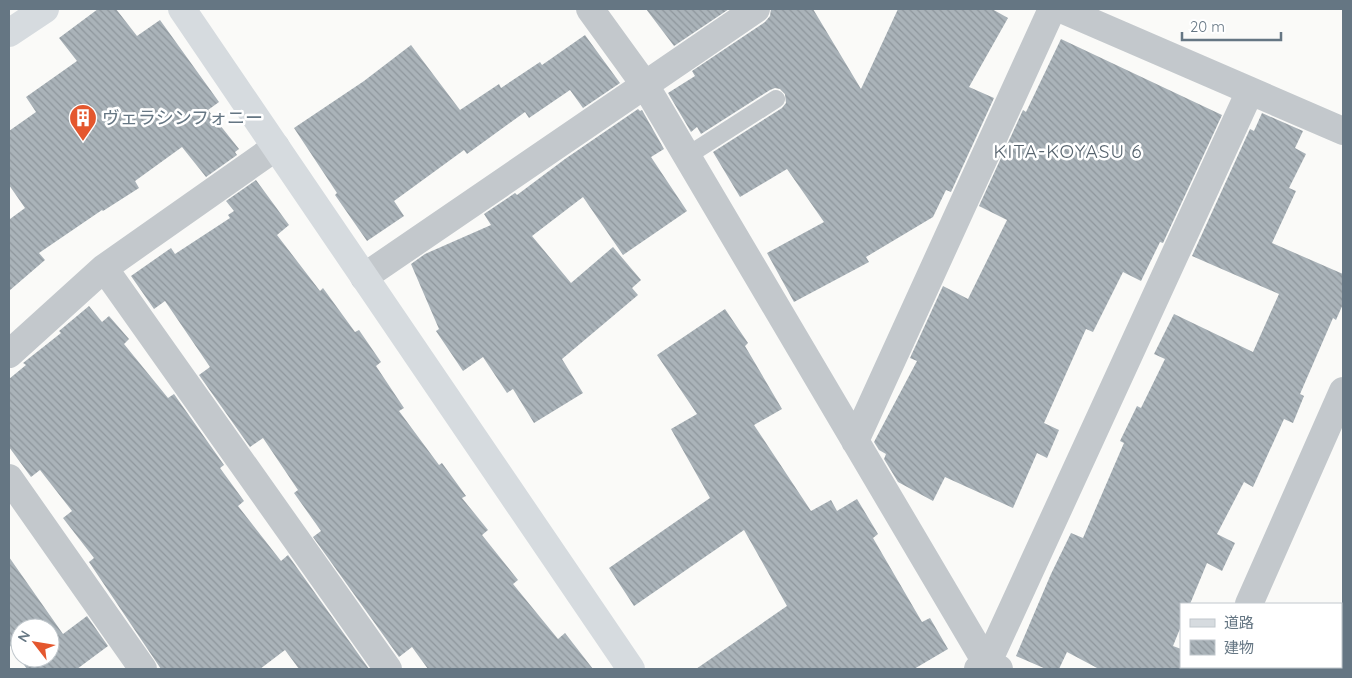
<svg xmlns="http://www.w3.org/2000/svg" width="1352" height="678" viewBox="0 0 1352 678" font-family="Quicksand,'Noto Sans JP',sans-serif">
<style>
.pitch{fill:#dadfd7}
.building{fill:url(#building-back-hatch);fill-rule:evenodd}
.lines{fill:none;stroke-linecap:round;stroke-linejoin:round}
.lane{stroke:#c3c8cc;stroke-width:18}
.street{stroke:#c3c8cc;stroke-width:28}
.secondary{stroke:#d6dbdf;stroke-width:28}
.labels{text-anchor:middle;stroke-width:5;stroke-linejoin:round;paint-order:stroke}
.poi-label{font-size:18px;fill:#657683;stroke:#fff;text-anchor:start}
.neighbourhood-label{font-size:19px;letter-spacing:1px;fill:#57646e;stroke:#fff}
</style>
<defs>
<pattern id="building-back-hatch" width="6" height="6" patternUnits="userSpaceOnUse" patternTransform="scale(1.25)"><rect width="6" height="6" fill="#aab3b9"/><path d="M-1 5l2 2M0 0l6 6M5-1l2 2" fill="none" stroke="#8e969c"/></pattern>
</defs>
<rect width="100%" height="100%" fill="#fafaf8"/>
<path class="pitch" d="M 1343,642 L 1343,669 L 1312,669 L 1313,667 L 1341,667 L 1341,643 Z"/>
<path class="building" d="M 98,9 L 116,9 L 137,36 L 160,20 L 219,102 L 208,110 L 239,149 L 235,152 L 237,155 L 206,177 L 182,147 L 135,181 L 139,188 L 103,211 L 102,210 L 39,253 L 45,260 L 9,291 L 9,218 L 10,219 L 25,208 L 9,185 L 9,131 L 36,112 L 26,97 L 77,61 L 59,38 Z
M 646,9 L 729,9 L 674,46 Z
M 771,9 L 813,9 L 861,89 L 898,9 L 992,9 L 1008,18 L 969,87 L 994,98 L 951,192 L 946,190 L 933,217 L 866,257 L 869,262 L 794,302 L 767,253 L 824,222 L 787,169 L 740,197 L 713,152 L 782,108 L 786,103 L 785,94 L 780,89 L 775,88 L 770,90 L 701,134 L 697,127 L 691,132 L 668,93 L 695,76 L 692,71 L 765,22 L 770,16 Z
M 585,35 L 620,83 L 583,108 L 570,90 L 529,118 L 525,112 L 467,154 L 464,150 L 394,201 L 404,216 L 367,241 L 335,195 L 337,193 L 294,128 L 364,81 L 411,45 L 460,110 L 499,84 L 501,88 L 540,62 L 542,65 Z
M 1061,39 L 1222,115 L 1163,243 L 1160,242 L 1141,281 L 1123,272 L 1093,332 L 1086,329 L 1044,423 L 1059,430 L 1047,458 L 1037,453 L 1013,508 L 945,477 L 933,501 L 898,482 L 884,459 L 886,454 L 879,450 L 874,442 L 917,361 L 910,358 L 943,286 L 968,299 L 1007,220 L 979,206 L 1023,110 L 1026,112 Z
M 638,109 L 640,111 L 642,110 L 664,149 L 651,157 L 687,211 L 623,255 L 583,197 L 532,236 L 571,283 L 613,247 L 641,280 L 632,288 L 638,295 L 562,359 L 583,393 L 534,423 L 513,389 L 507,393 L 483,357 L 463,371 L 436,331 L 439,329 L 411,264 L 425,254 L 491,225 L 484,214 L 515,193 L 517,195 L 565,159 Z
M 1262,113 L 1303,131 L 1295,148 L 1306,154 L 1289,188 L 1296,191 L 1272,243 L 1343,274 L 1343,304 L 1336,320 L 1333,318 L 1300,394 L 1304,396 L 1293,423 L 1284,419 L 1253,487 L 1244,482 L 1217,534 L 1235,543 L 1222,571 L 1207,563 L 1190,604 L 1181,604 L 1181,626 L 1173,646 L 1181,649 L 1181,667 L 1205,667 L 1204,669 L 1099,669 L 1067,652 L 1059,669 L 1046,669 L 1016,656 L 1051,574 L 1071,533 L 1083,538 L 1124,443 L 1120,441 L 1137,406 L 1141,408 L 1165,359 L 1154,354 L 1174,314 L 1253,352 L 1279,294 L 1192,256 L 1250,129 L 1254,131 Z
M 256,180 L 289,225 L 277,235 L 320,291 L 323,288 L 355,332 L 359,330 L 381,362 L 376,366 L 404,408 L 399,411 L 439,465 L 442,463 L 466,496 L 462,498 L 488,530 L 482,535 L 518,580 L 513,584 L 558,639 L 565,633 L 593,669 L 428,669 L 412,647 L 399,657 L 313,537 L 321,531 L 294,493 L 298,490 L 263,438 L 250,447 L 199,375 L 210,367 L 165,301 L 154,309 L 131,276 L 171,248 L 175,254 L 230,218 L 228,215 L 234,211 L 226,201 Z
M 89,306 L 102,322 L 109,316 L 129,339 L 124,344 L 168,398 L 174,394 L 224,465 L 220,468 L 244,501 L 238,506 L 281,561 L 288,555 L 369,669 L 299,669 L 285,650 L 260,669 L 161,669 L 89,562 L 94,558 L 63,518 L 72,511 L 40,470 L 31,477 L 9,447 L 9,379 L 26,365 L 23,363 L 61,333 L 59,331 Z
M 725,309 L 748,343 L 745,346 L 782,409 L 754,425 L 811,511 L 831,500 L 837,511 L 857,499 L 878,534 L 873,538 L 922,622 L 930,618 L 948,649 L 914,669 L 696,669 L 787,606 L 744,530 L 634,606 L 609,568 L 710,498 L 671,429 L 697,414 L 657,355 Z
M 9,557 L 63,634 L 87,616 L 108,646 L 77,669 L 27,669 L 9,644 ZM 20,628 L 50,628 L 50,658 L 20,658 Z"/>
<g class="lines">
<path class="lane" d="M 687,156 L 776,99"/>
<path class="street" d="M 590,9 L 645,85 L 987,664 L 999,669
M 1061,9 L 1343,131
M 104,268 L 388,669
M 364,277 L 756,9
M 9,354 L 104,268 L 276,147
M 855,441 L 1052,9
M 9,478 L 143,669
M 1249,604 L 1343,391
M 978,669 L 987,664 L 1250,91
M 1220,669 L 1221,667"/>
<path class="secondary" d="M 182,9 L 631,669
M 9,33 L 45,9"/>
</g>
<defs>
<symbol id="building-pin" viewBox="-11 -11 22 30"><path d="M0 17L-7.5 6A9.5 9.5 0 1 1 7.5 6Z" fill="#e4572e" stroke="#fff"/><path d="M-4-6H4V6H1V3H-1V6H-4ZM-2.5-4.3h1.7v1.8h-1.7ZM.8-4.3h1.7v1.8H.8ZM-2.5-1h1.7V.8h-1.7ZM.8-1h1.7V.8H.8Z" fill="#fff"/></symbol>
</defs>
<g fill-rule="evenodd">
<use href="#building-pin" x="67" y="102" width="32" height="43"/>
</g>
<g class="labels">
<g class="poi-label">
<text x="102" y="124">ヴェラシンフォニー</text>
</g>
<g class="neighbourhood-label">
<text x="1068" y="158">KITA-KOYASU 6</text>
</g>
</g>
<rect width="1352" height="678" fill="none" stroke="#657683" stroke-width="20"/>
<rect x="1180" y="603" width="162" height="65" fill="#ffffff" stroke="#c1c8cd"/>
<rect x="1190" y="619" width="25" height="8" fill="#d6dbdf" stroke="#c1c8cd"/>
<text x="1224" y="628" font-size="15" fill="#657683">道路</text>
<rect x="1190" y="640" width="25" height="15" fill="url(#building-back-hatch)" stroke="#c1c8cd"/>
<text x="1224" y="653" font-size="15" fill="#657683">建物</text>
<g transform="translate(35 643) rotate(301)"><circle r="24" fill="#ffffff" stroke="#c1c8cd"/>
<path d="M0-4L9 19L0 12L-9 19Z" fill="#e4572e"/>
<text y="-8" font-size="14" font-weight="bold" text-anchor="middle" fill="#657683">N</text>
</g>
<path d="M1182 32v8h99v-8" fill="none" stroke="#657683" stroke-width="2.5"/>
<text x="1190" y="32" font-size="15" fill="#657683" stroke="#ffffff" stroke-width="4" paint-order="stroke">20 m</text>
</svg>
